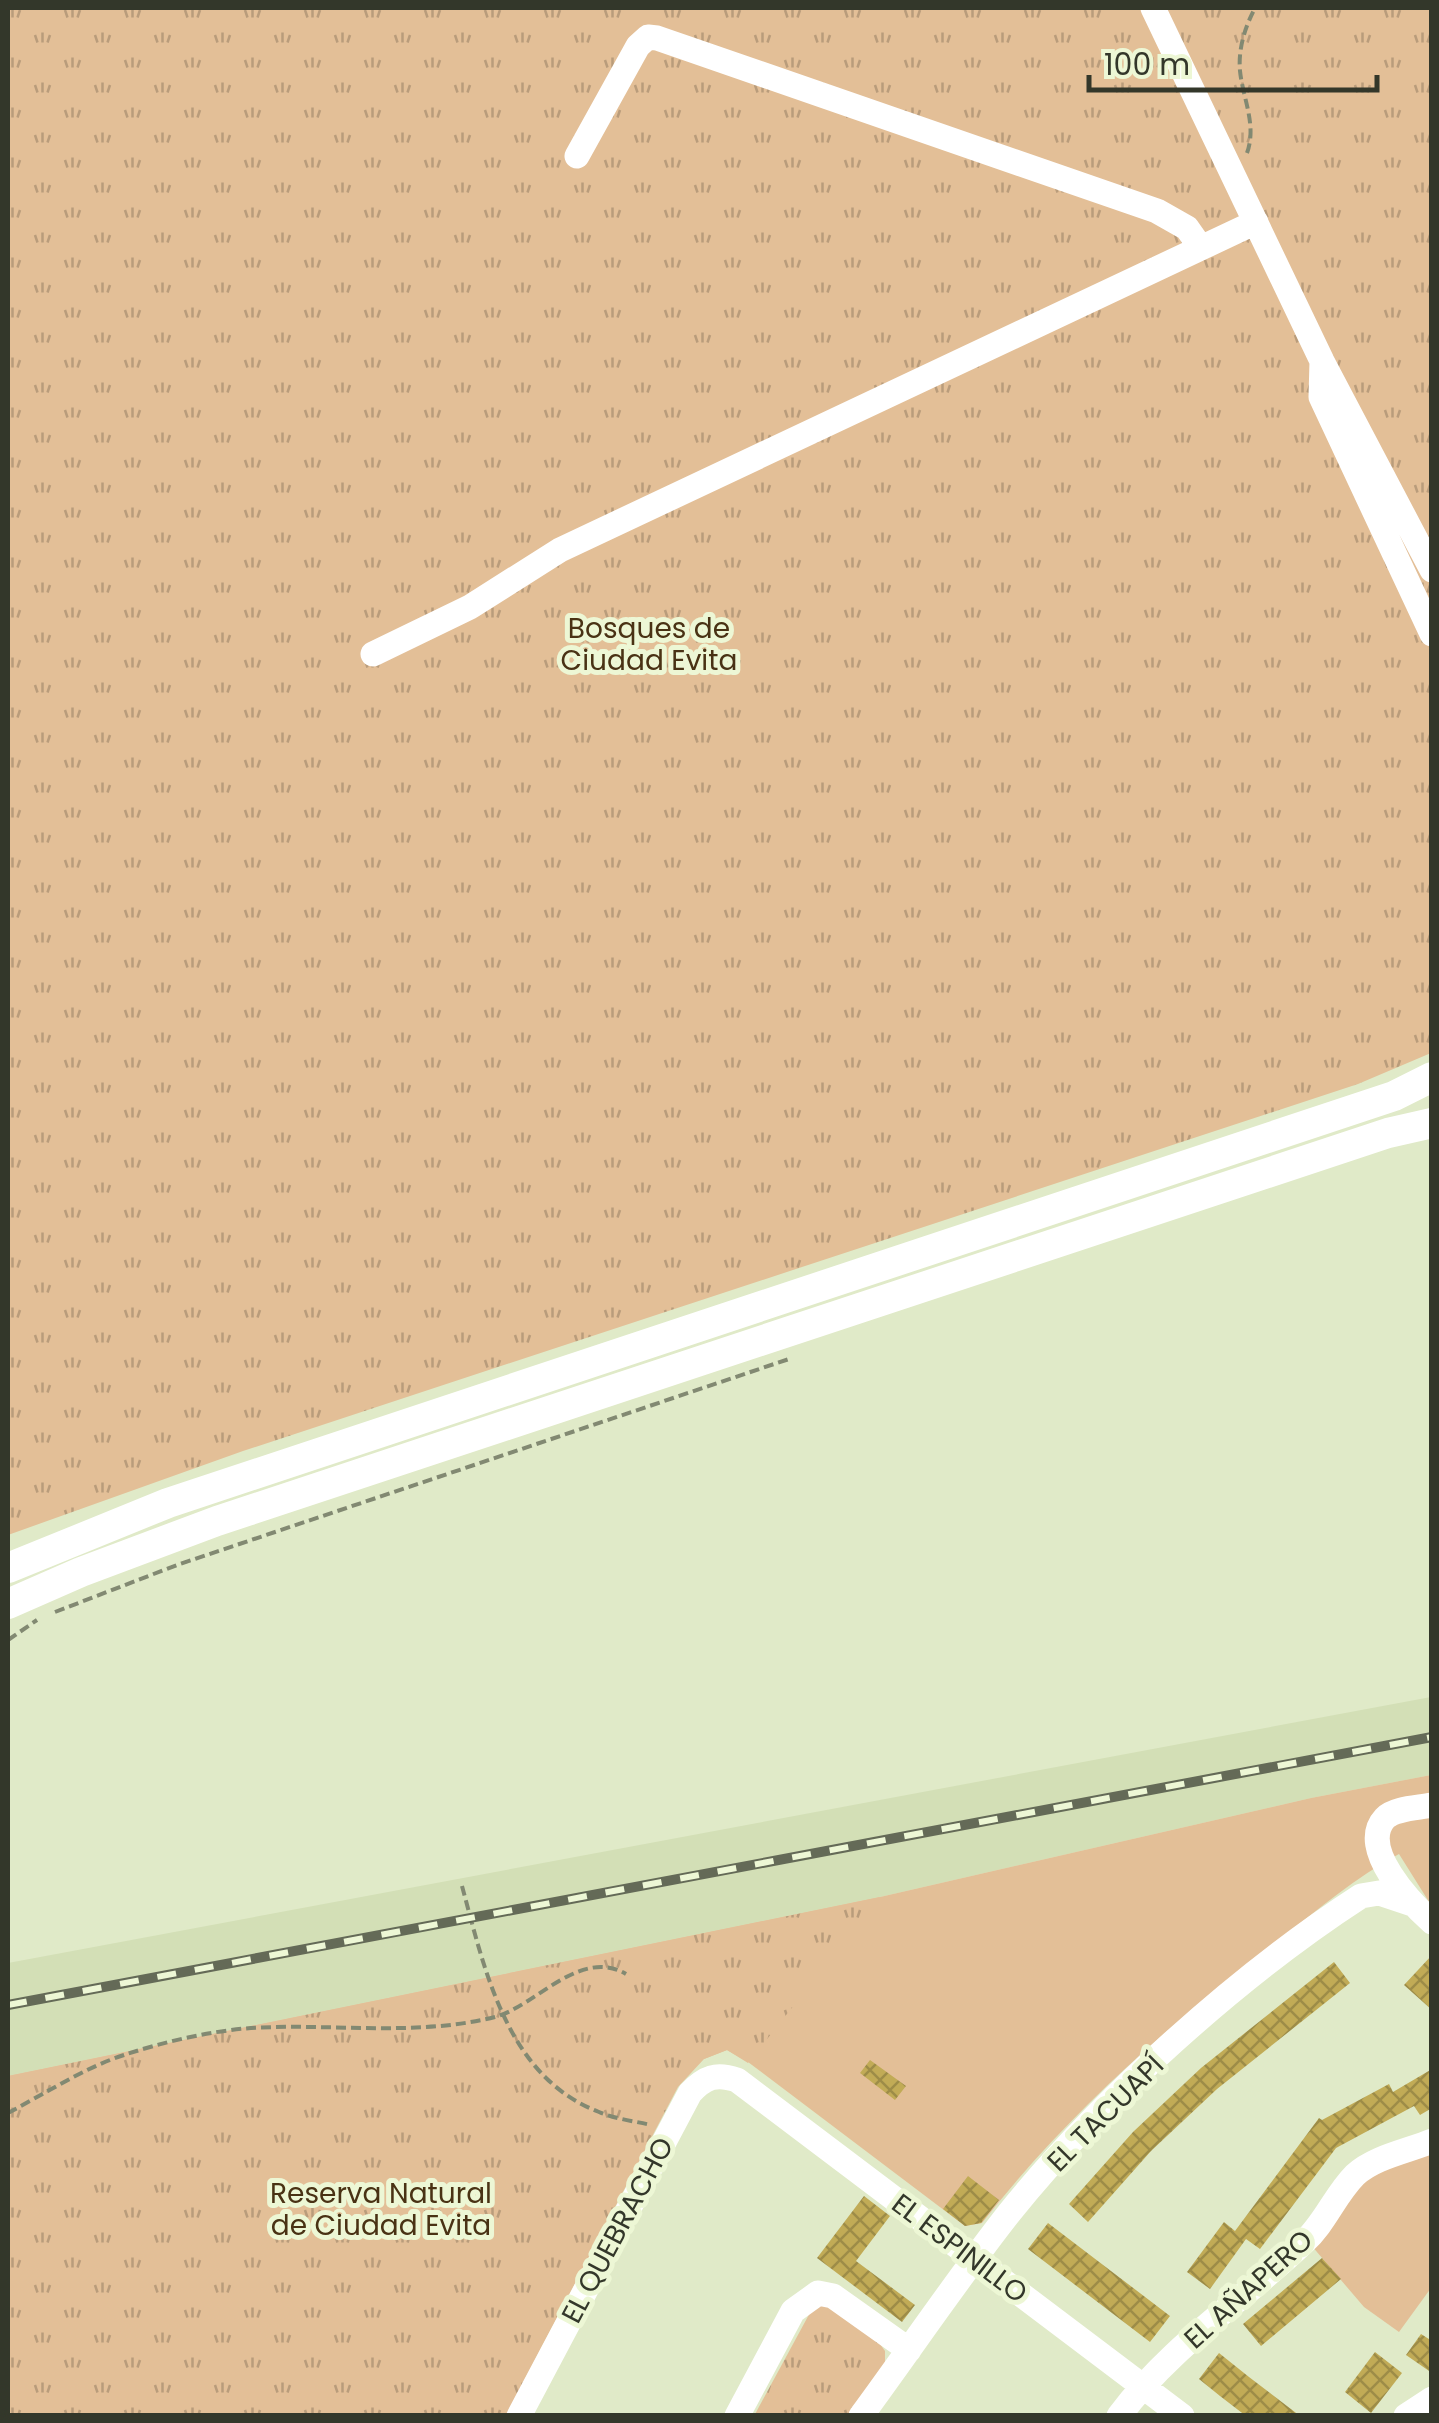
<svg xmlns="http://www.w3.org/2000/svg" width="1439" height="2423" viewBox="0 0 1439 2423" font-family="Poppins,sans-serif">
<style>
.built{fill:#d3dfb6}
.grass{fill:#e3bf97}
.park{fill:url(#park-tufts)}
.building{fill:url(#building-cross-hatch)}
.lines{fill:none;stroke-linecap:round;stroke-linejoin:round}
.path{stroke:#828972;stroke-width:4;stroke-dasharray:10 5;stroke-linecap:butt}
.minor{stroke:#fff;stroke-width:25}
.major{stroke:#fff;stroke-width:30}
.rail-casing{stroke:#646a57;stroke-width:10}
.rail{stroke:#edf7d5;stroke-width:6;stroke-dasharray:19;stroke-linecap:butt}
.labels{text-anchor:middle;stroke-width:10;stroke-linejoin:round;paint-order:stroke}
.park-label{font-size:28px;fill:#493214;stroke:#edf7d5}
.street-label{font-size:28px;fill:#33372a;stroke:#edf7d5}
</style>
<defs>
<pattern id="park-tufts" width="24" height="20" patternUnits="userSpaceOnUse" patternTransform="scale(2.5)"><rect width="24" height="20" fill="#e3bf97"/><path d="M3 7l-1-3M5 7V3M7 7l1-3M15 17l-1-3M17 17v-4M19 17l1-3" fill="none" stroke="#b99c7b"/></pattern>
<pattern id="building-cross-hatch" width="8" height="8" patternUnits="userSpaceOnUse" patternTransform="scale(2.5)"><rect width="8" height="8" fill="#c1ab56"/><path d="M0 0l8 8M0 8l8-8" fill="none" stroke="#9d8c47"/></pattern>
</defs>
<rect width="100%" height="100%" fill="#e0eac8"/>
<path class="built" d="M 1431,1697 L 1431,1775 L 1311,1798 L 880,1897 L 8,2076 L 8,1963 Z"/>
<path class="grass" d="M 1431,1775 L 1431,1905 L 1399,1854 C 1356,1877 1319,1909 1281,1938 C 1172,2022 1067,2114 982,2223 L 965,2226 L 748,2062 L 727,2050 L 704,2059 L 8,2132 L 8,2076 L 880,1897 L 1311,1798 Z
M 1431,2148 L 1431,2288 L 1399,2332 L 1364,2307 L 1311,2245 L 1361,2178 Z"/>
<path class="park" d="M 8,8 L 1431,8 L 1431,1053 L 1358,1084 L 243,1451 L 8,1535 Z
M 880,1897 L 748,2063 L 727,2050 L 704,2059 L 678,2087 L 506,2415 L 8,2416 L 8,2076 Z
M 829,2303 L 880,2344 L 885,2351 L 885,2365 L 848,2415 L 754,2416 L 812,2309 Z"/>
<path class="building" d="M 1432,1955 L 1432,2010 L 1404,1985 Z
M 1334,1962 L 1350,1983 L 1217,2089 L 1151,2151 L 1088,2222 L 1069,2204 L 1133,2132 L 1201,2068 Z
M 870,2060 L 906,2086 L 895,2100 L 860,2073 Z
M 1432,2069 L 1432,2108 L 1420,2115 L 1414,2106 L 1336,2148 L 1260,2249 L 1246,2239 L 1210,2289 L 1187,2272 L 1224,2222 L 1235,2231 L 1319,2118 L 1322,2120 L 1389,2084 L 1393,2092 Z
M 968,2176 L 999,2200 L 981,2223 L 965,2226 L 943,2209 Z
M 864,2196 L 890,2216 L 856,2261 L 915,2305 L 902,2322 L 817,2258 Z
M 1048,2223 L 1170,2316 L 1150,2342 L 1028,2249 Z
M 1322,2258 L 1341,2279 L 1261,2346 L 1243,2324 Z
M 1421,2334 L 1432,2341 L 1432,2373 L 1406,2355 Z
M 1375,2352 L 1402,2373 L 1371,2413 L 1345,2392 Z
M 1219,2353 L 1249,2377 L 1300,2416 L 1246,2416 L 1220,2396 L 1199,2379 Z"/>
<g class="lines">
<path class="path" d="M 1247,153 C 1257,125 1243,99 1240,71 C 1238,49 1245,27 1255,8
M 55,1612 L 177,1565 L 792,1358
M 8,1640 L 37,1620
M 462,1886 C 485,1971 507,2077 599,2112 C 615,2119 634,2121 651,2125
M 8,2113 C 44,2094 86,2067 124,2055 C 163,2042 210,2031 251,2028 C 333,2023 415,2037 495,2017 C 536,2006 580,1947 626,1974"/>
<path class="minor" d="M 1153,8 L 1322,361 L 1432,570
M 577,156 L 638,46 L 648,37 L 657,38 L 1157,211 L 1187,228 L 1201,248
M 1322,361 L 1321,397 L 1432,634
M 373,654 L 470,607 L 560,550 L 1256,222
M 1432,1805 C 1418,1808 1395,1808 1385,1818 C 1357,1848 1412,1904 1432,1922
M 519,2416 L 690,2093 C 705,2077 716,2073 737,2080 L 1182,2416
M 737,2416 L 793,2311 L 818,2293 L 833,2296 L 909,2350
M 861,2416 C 911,2348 958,2278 1010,2212 C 1101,2099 1239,1975 1361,1896 L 1379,1893 L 1412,1904
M 1119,2416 C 1170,2347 1242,2301 1304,2242 C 1325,2223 1335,2195 1355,2175 C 1374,2157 1408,2151 1432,2141
M 1406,2416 L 1432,2399"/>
<path class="major" d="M 8,1568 L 168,1503 L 1394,1096 L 1432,1077
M 8,1604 L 81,1572 L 217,1521 L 1388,1133 L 1432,1123"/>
<defs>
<path id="rail" d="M 8,2005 L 1432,1737"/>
</defs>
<use href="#rail" class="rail-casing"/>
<use href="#rail" class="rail"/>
</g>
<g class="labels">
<g class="park-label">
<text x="649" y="638">Bosques de<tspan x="649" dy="32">Ciudad Evita</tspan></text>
<text x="381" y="2203">Reserva Natural<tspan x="381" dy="32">de Ciudad Evita</tspan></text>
</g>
<g class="street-label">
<text transform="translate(1105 2113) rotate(-45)" y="10">EL TACUAPÍ</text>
<text transform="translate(617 2230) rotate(-62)" y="10">EL QUEBRACHO</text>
<text transform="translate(960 2248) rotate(37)" y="10">EL ESPINILLO</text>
<text transform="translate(1248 2289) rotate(-42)" y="10">EL AÑAPERO</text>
</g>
</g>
<rect width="1439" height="2423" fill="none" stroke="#33372a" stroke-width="20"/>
<path d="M1089 75v15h288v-15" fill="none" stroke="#33372a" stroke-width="5"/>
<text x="1104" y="75" font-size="30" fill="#33372a" stroke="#edf7d5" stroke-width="8" paint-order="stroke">100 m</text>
</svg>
